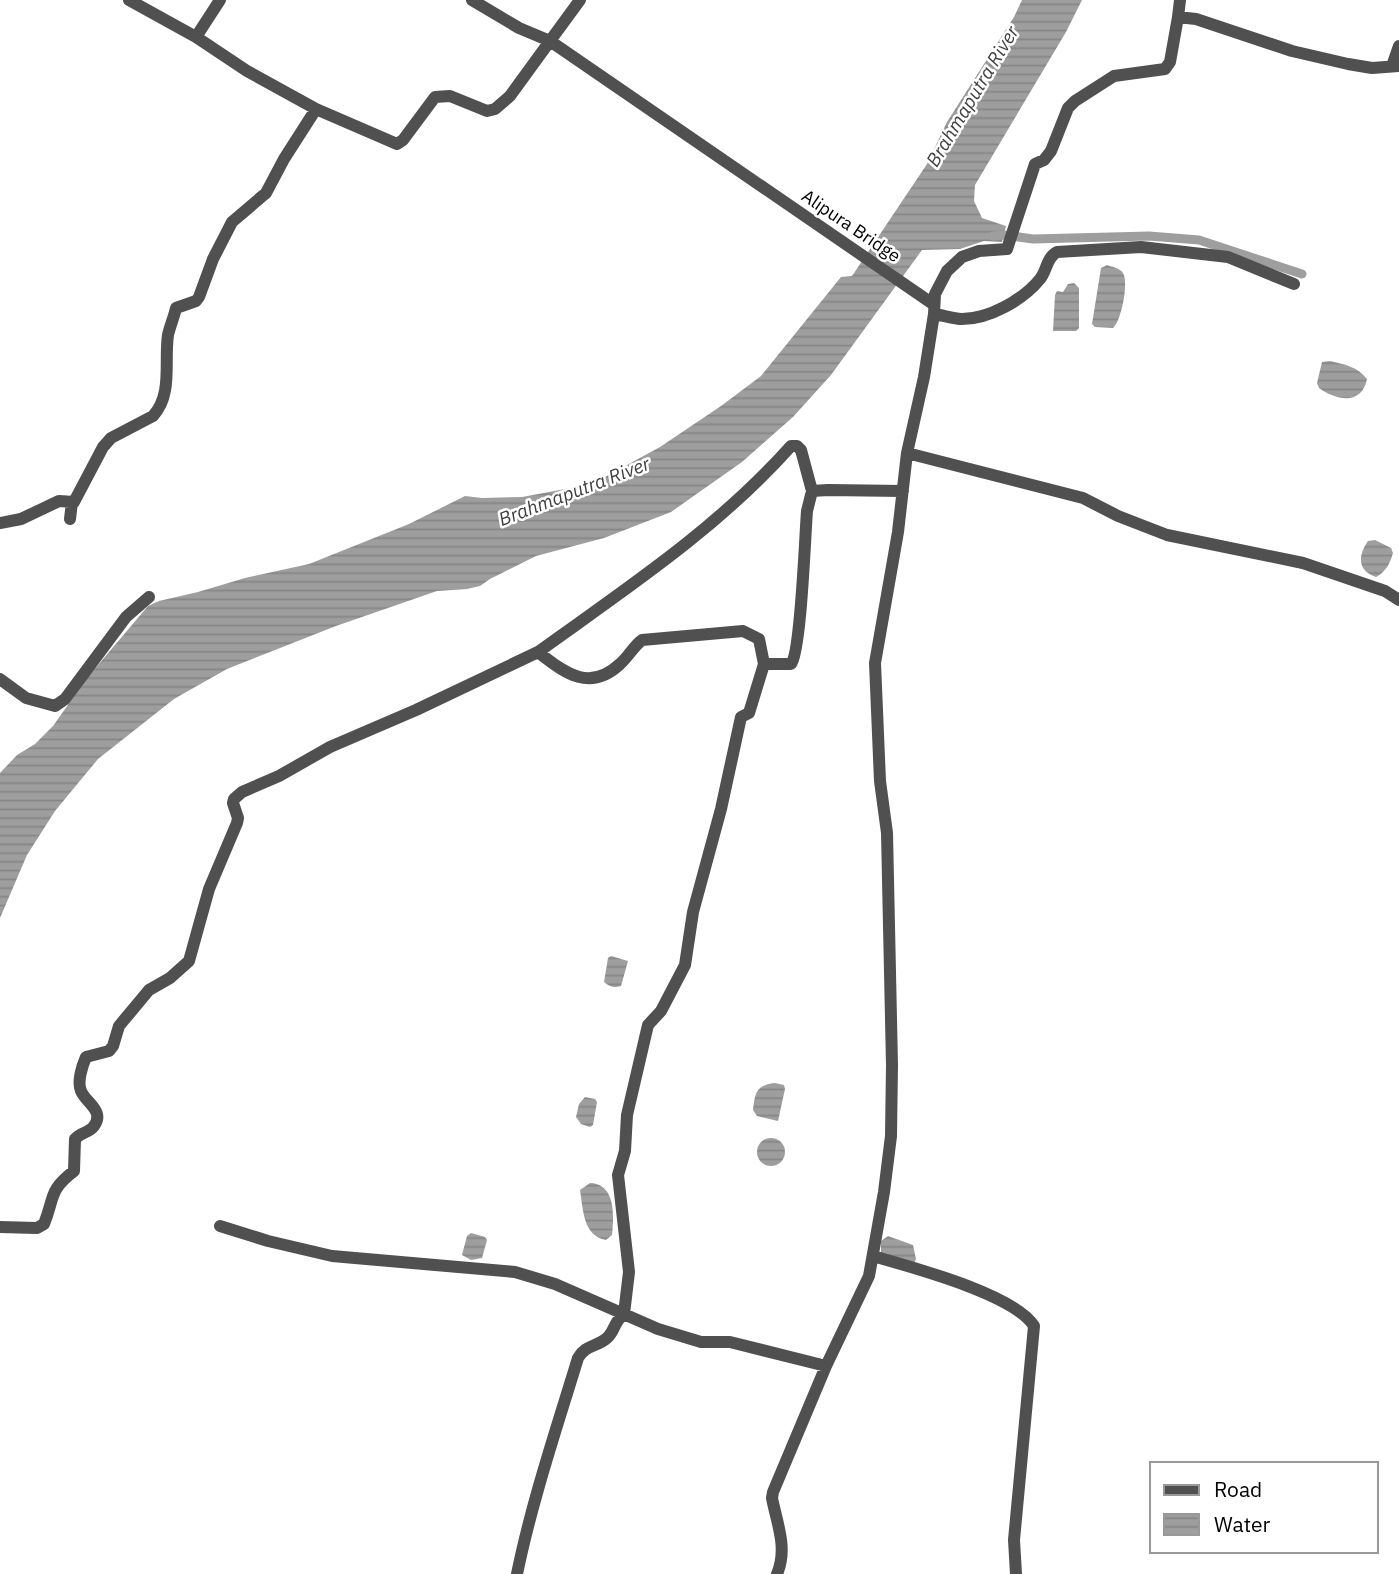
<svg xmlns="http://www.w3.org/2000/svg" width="1399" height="1574" viewBox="0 0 1399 1574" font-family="'IBM Plex Sans',sans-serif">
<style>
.water{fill:url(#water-rules)}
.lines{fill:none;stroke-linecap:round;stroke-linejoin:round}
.canal{stroke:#9e9e9e;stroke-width:9}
.minor{stroke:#505050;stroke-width:12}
.labels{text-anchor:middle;stroke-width:5;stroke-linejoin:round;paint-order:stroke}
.street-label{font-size:18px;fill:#000;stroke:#fff}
.water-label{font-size:19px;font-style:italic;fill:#3f3f3f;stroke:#fff}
</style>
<defs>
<pattern id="water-rules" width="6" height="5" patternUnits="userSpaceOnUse" patternTransform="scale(1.75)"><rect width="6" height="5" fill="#9e9e9e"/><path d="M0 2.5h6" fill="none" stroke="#868686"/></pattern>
</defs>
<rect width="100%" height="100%" fill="#fff"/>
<path class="water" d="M 1022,0 L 1082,0 L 1066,32 L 975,185 L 974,201 L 982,218 L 1006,226 L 1002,242 L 984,241 L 960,249 L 922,250 L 831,375 L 793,417 L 742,462 L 671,512 L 604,538 L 536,556 L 490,579 L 480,586 L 467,589 L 437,591 L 336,626 L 227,669 L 174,699 L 98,759 L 55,811 L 27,855 L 0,918 L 0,773 L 17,755 L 35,744 L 53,726 L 87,678 L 148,606 L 159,601 L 198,592 L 245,578 L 309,564 L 409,524 L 465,496 L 482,498 L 522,497 L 592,484 L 660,447 L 721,406 L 761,376 L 841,277 L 852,276 L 927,164 L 947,122 L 1014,17 Z
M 1107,265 C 1112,267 1120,268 1123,273 C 1129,283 1121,322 1113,328 L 1095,327 L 1092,324 L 1101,268 Z
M 1074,283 L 1079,288 L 1079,328 L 1076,331 L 1053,331 L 1055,295 L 1057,291 L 1063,292 L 1068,284 Z
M 1330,361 C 1344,364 1358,367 1367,379 C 1362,405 1337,401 1319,388 L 1317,383 L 1322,362 Z
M 1375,540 L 1391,548 L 1393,553 C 1390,563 1386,572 1376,577 C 1357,571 1358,555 1368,541 Z
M 611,956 L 628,961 L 621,986 C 614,988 610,987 604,982 L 608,958 Z
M 775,1083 L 784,1085 L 785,1089 L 778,1121 L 757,1116 L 753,1110 C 755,1093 756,1085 775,1083 Z
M 585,1097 L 595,1099 L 597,1102 L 593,1125 L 590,1127 L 581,1124 L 576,1117 L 579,1104 Z
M757 1152a14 14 0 1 1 28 0a14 14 0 1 1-28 0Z
M 590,1183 C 616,1184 614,1216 612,1235 L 606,1240 C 583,1236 583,1209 580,1190 Z
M 471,1233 L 485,1237 L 487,1240 L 482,1258 L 471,1260 L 462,1255 L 467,1236 Z
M 888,1236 L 913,1245 L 916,1259 L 914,1264 L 881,1255 L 881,1241 Z"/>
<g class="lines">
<path class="canal" d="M 993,236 L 1004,235 L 1033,239 L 1149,236 L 1199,240 L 1302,274"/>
<path class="minor" d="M 129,0 L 196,37 L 220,0
M 472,0 L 519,28 L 550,41 L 580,0
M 1178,17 L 1180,0
M 196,37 L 247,71 L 316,109 L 397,144 L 403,140 L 435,97 L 450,96 L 487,111 L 495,109 L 510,96 L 550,41 L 933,304
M 1392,66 L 1399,46
M 934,314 C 943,315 953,319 962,319 C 989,319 1023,300 1040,279 C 1047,271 1046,258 1057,252 L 1141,247 L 1228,257 L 1294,284
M 907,453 L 1083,498 L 1118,516 L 1167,535 L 1303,563 L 1385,591 L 1399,600
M 70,519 L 72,502
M 0,523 L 21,519 L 59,501 L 74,502 L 103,447 L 111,438 L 153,416 C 173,394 164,362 168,335 C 170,326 174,317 176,308 L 196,301 L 199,297 L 213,259 L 232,222 L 266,193 L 284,159 L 316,109
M 538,652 C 627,588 718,528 791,446 L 797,446 L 801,450 L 812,491
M 0,679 L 26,698 L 55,706 L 65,699 L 126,617 L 149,597
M 220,1226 L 268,1241 L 332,1256 L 515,1272 L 555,1284 L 658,1329 L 701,1342 L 730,1342 L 826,1366
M 0,1227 L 37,1228 L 44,1224 C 55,1197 48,1191 74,1171 L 75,1139 C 81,1132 89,1133 94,1126 C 105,1111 86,1103 81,1091 C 77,1082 82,1066 86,1057 L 109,1051 L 113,1046 L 119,1026 L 149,990 L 170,978 L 189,961 L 209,889 L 237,823 L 238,818 L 233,803 L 234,799 L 242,792 L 279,776 L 330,747 L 416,710 L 538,652 C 564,672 589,693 620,664 C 629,656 633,647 642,640 L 743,631 L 759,639 L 764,664 L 791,664 C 801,652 805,535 807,511 L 812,491 L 828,490 L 903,491
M 873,1256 C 911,1267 1014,1294 1034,1326 L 1014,1540 L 1016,1574
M 517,1574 C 532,1501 556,1430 578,1358 C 585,1345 597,1347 607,1338 C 615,1331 614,1321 624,1314 L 629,1272 L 618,1175 L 625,1151 L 627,1115 L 648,1025 L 661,1011 L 685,965 L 693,912 L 721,809 L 741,717 L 749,713 L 764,664
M 777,1574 C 788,1548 777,1524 772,1498 L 773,1492 L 826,1366 L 869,1276 L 884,1192 L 891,1136 L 892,1065 L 887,833 L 880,781 L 875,663 L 898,532 L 907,453 L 924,377 L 934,314 L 935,294 L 947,271 L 962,257 L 979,251 L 1007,249 L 1035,164 L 1044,160 L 1051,151 L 1068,108 L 1075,101 L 1114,76 L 1165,69 L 1170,62 L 1178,17 L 1196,19 L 1292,51 L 1348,64 L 1372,68 L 1399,66"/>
</g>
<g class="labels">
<g class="street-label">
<text transform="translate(851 226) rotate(34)" y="6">Alipura Bridge</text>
</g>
<g class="water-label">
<text transform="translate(972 96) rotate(-59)" y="7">Brahmaputra River</text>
<text transform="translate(574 491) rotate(-21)" y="7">Brahmaputra River</text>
</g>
</g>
<rect x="1150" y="1462" width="228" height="91" fill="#ffffff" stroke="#999999" stroke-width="2"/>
<rect x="1164" y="1485" width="35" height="10" fill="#505050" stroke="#999999" stroke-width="2"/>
<text x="1214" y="1497" font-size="21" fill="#000000">Road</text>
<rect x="1164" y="1514" width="35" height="21" fill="url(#water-rules)" stroke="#999999" stroke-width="2"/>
<text x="1214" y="1532" font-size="21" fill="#000000">Water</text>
</svg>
